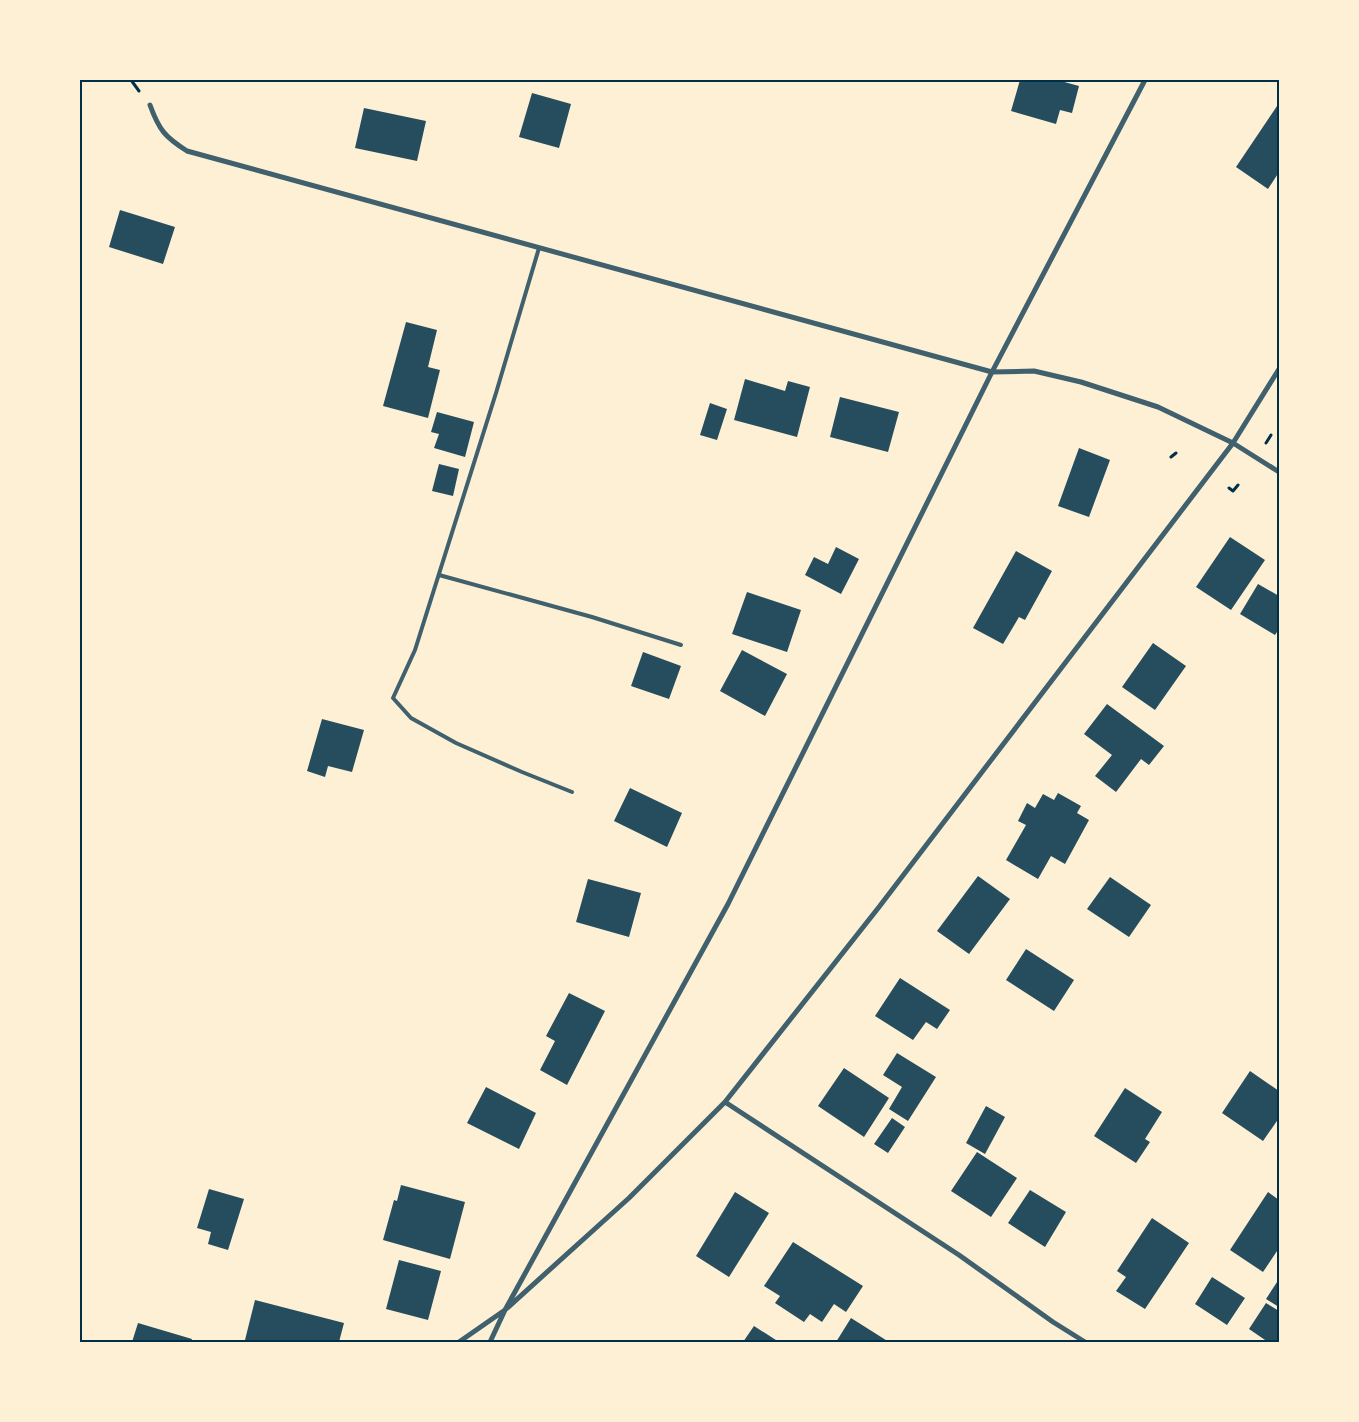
<svg xmlns="http://www.w3.org/2000/svg" width="1359" height="1422" viewBox="0 0 1359 1422" font-family="'Golos Text',sans-serif">
<style>
.building{fill:#264d5e}
.lines{fill:none;stroke-linecap:round;stroke-linejoin:round}
.path{stroke:#003049;stroke-width:3}
.service{stroke:#3f606c;stroke-width:4}
.minor{stroke:#3f606c;stroke-width:5}
.neatline{fill:none;stroke:#003049;stroke-width:2}
</style>
<rect width="100%" height="100%" fill="#fdf0d5"/>
<path class="building" d="M 1020,80 L 1057,80 L 1079,86 L 1072,113 L 1060,110 L 1056,124 L 1011,111 Z
M 532,93 L 571,104 L 559,148 L 519,137 Z
M 1279,103 L 1279,172 L 1268,189 L 1236,167 Z
M 364,108 L 426,121 L 417,161 L 355,148 Z
M 120,210 L 175,227 L 163,264 L 109,247 Z
M 406,322 L 437,330 L 428,367 L 440,370 L 428,418 L 383,406 Z
M 745,379 L 785,391 L 788,381 L 810,387 L 797,437 L 734,420 Z
M 840,397 L 899,412 L 888,452 L 830,437 Z
M 710,403 L 727,409 L 717,440 L 700,435 Z
M 437,412 L 474,422 L 465,457 L 434,448 L 439,434 L 431,432 Z
M 1079,448 L 1110,460 L 1089,517 L 1058,506 Z
M 439,464 L 459,469 L 453,496 L 432,491 Z
M 1230,537 L 1265,560 L 1231,610 L 1196,587 Z
M 836,547 L 859,559 L 841,594 L 805,575 L 814,557 L 828,564 Z
M 1016,551 L 1052,571 L 1025,620 L 1019,617 L 1003,644 L 973,628 Z
M 1258,584 L 1279,596 L 1279,629 L 1275,635 L 1240,614 Z
M 747,592 L 801,610 L 787,652 L 732,634 Z
M 1153,643 L 1186,666 L 1155,710 L 1122,687 Z
M 742,650 L 787,674 L 765,716 L 720,691 Z
M 643,652 L 681,666 L 669,699 L 631,686 Z
M 1107,704 L 1164,746 L 1149,765 L 1141,759 L 1116,792 L 1095,776 L 1112,755 L 1084,734 Z
M 322,719 L 364,730 L 352,772 L 328,766 L 325,777 L 307,771 Z
M 630,788 L 682,813 L 667,847 L 614,821 Z
M 1058,793 L 1081,806 L 1077,813 L 1089,820 L 1065,864 L 1051,856 L 1038,879 L 1006,860 L 1026,825 L 1018,821 L 1027,803 L 1035,808 L 1043,794 L 1054,800 Z
M 978,876 L 1010,899 L 969,954 L 937,931 Z
M 1110,877 L 1151,905 L 1129,937 L 1087,909 Z
M 588,879 L 641,893 L 629,937 L 576,922 Z
M 1026,949 L 1074,980 L 1054,1011 L 1006,980 Z
M 900,978 L 950,1010 L 937,1029 L 926,1022 L 913,1040 L 875,1016 Z
M 569,993 L 605,1011 L 567,1085 L 540,1070 L 555,1041 L 546,1036 Z
M 897,1053 L 936,1077 L 908,1121 L 889,1109 L 902,1087 L 883,1075 Z
M 844,1068 L 889,1098 L 864,1137 L 818,1106 Z
M 1250,1071 L 1279,1091 L 1279,1118 L 1263,1141 L 1222,1113 Z
M 486,1087 L 536,1113 L 519,1149 L 467,1123 Z
M 1125,1088 L 1162,1112 L 1145,1139 L 1150,1142 L 1136,1163 L 1094,1136 Z
M 986,1106 L 1005,1117 L 985,1154 L 966,1143 Z
M 892,1118 L 905,1127 L 888,1153 L 874,1144 Z
M 977,1152 L 1017,1178 L 991,1217 L 951,1191 Z
M 401,1185 L 465,1202 L 450,1259 L 383,1240 L 394,1200 L 397,1201 Z
M 209,1189 L 244,1199 L 228,1250 L 208,1244 L 211,1232 L 197,1228 Z
M 1030,1190 L 1066,1212 L 1045,1247 L 1008,1223 Z
M 735,1192 L 769,1213 L 729,1277 L 696,1256 Z
M 1268,1192 L 1279,1200 L 1279,1248 L 1263,1272 L 1230,1250 Z
M 1152,1218 L 1189,1243 L 1145,1309 L 1116,1291 L 1126,1277 L 1117,1271 Z
M 793,1242 L 863,1286 L 846,1312 L 834,1304 L 822,1322 L 810,1314 L 804,1322 L 775,1303 L 780,1296 L 764,1286 Z
M 399,1260 L 441,1271 L 428,1320 L 386,1309 Z
M 1212,1277 L 1245,1298 L 1227,1325 L 1195,1304 Z
M 1279,1279 L 1279,1307 L 1266,1299 Z
M 255,1300 L 344,1323 L 339,1342 L 252,1342 L 245,1340 Z
M 1266,1303 L 1279,1311 L 1279,1342 L 1268,1342 L 1249,1329 Z
M 851,1318 L 889,1342 L 836,1342 Z
M 138,1323 L 192,1339 L 191,1342 L 132,1342 Z
M 754,1326 L 779,1342 L 743,1342 Z"/>
<g class="lines">
<path class="path" d="M 131,80 L 139,91
M 1266,443 L 1271,435
M 1171,457 L 1176,453
M 1229,488 L 1233,491 L 1238,485"/>
<path class="service" d="M 539,248 L 496,393 L 415,650 L 393,698 L 411,718 L 456,743 L 522,772 L 572,792
M 439,575 L 592,617 L 681,645"/>
<path class="minor" d="M 150,105 C 159,130 165,137 187,151 L 992,372 L 1034,371 L 1081,382 L 1158,407 L 1233,443 L 1279,472
M 725,1102 L 959,1255 L 1053,1322 L 1085,1342
M 459,1342 L 505,1310 L 629,1198 L 725,1102 L 879,907 L 1233,443 L 1279,369
M 490,1342 L 505,1310 L 728,904 L 992,372 L 1145,80"/>
</g>
<rect width="1359" height="1422" fill="none" stroke="#fdf0d5" stroke-width="162"/>
<rect x="81" y="81" width="1197" height="1260" class="neatline"/>
</svg>
